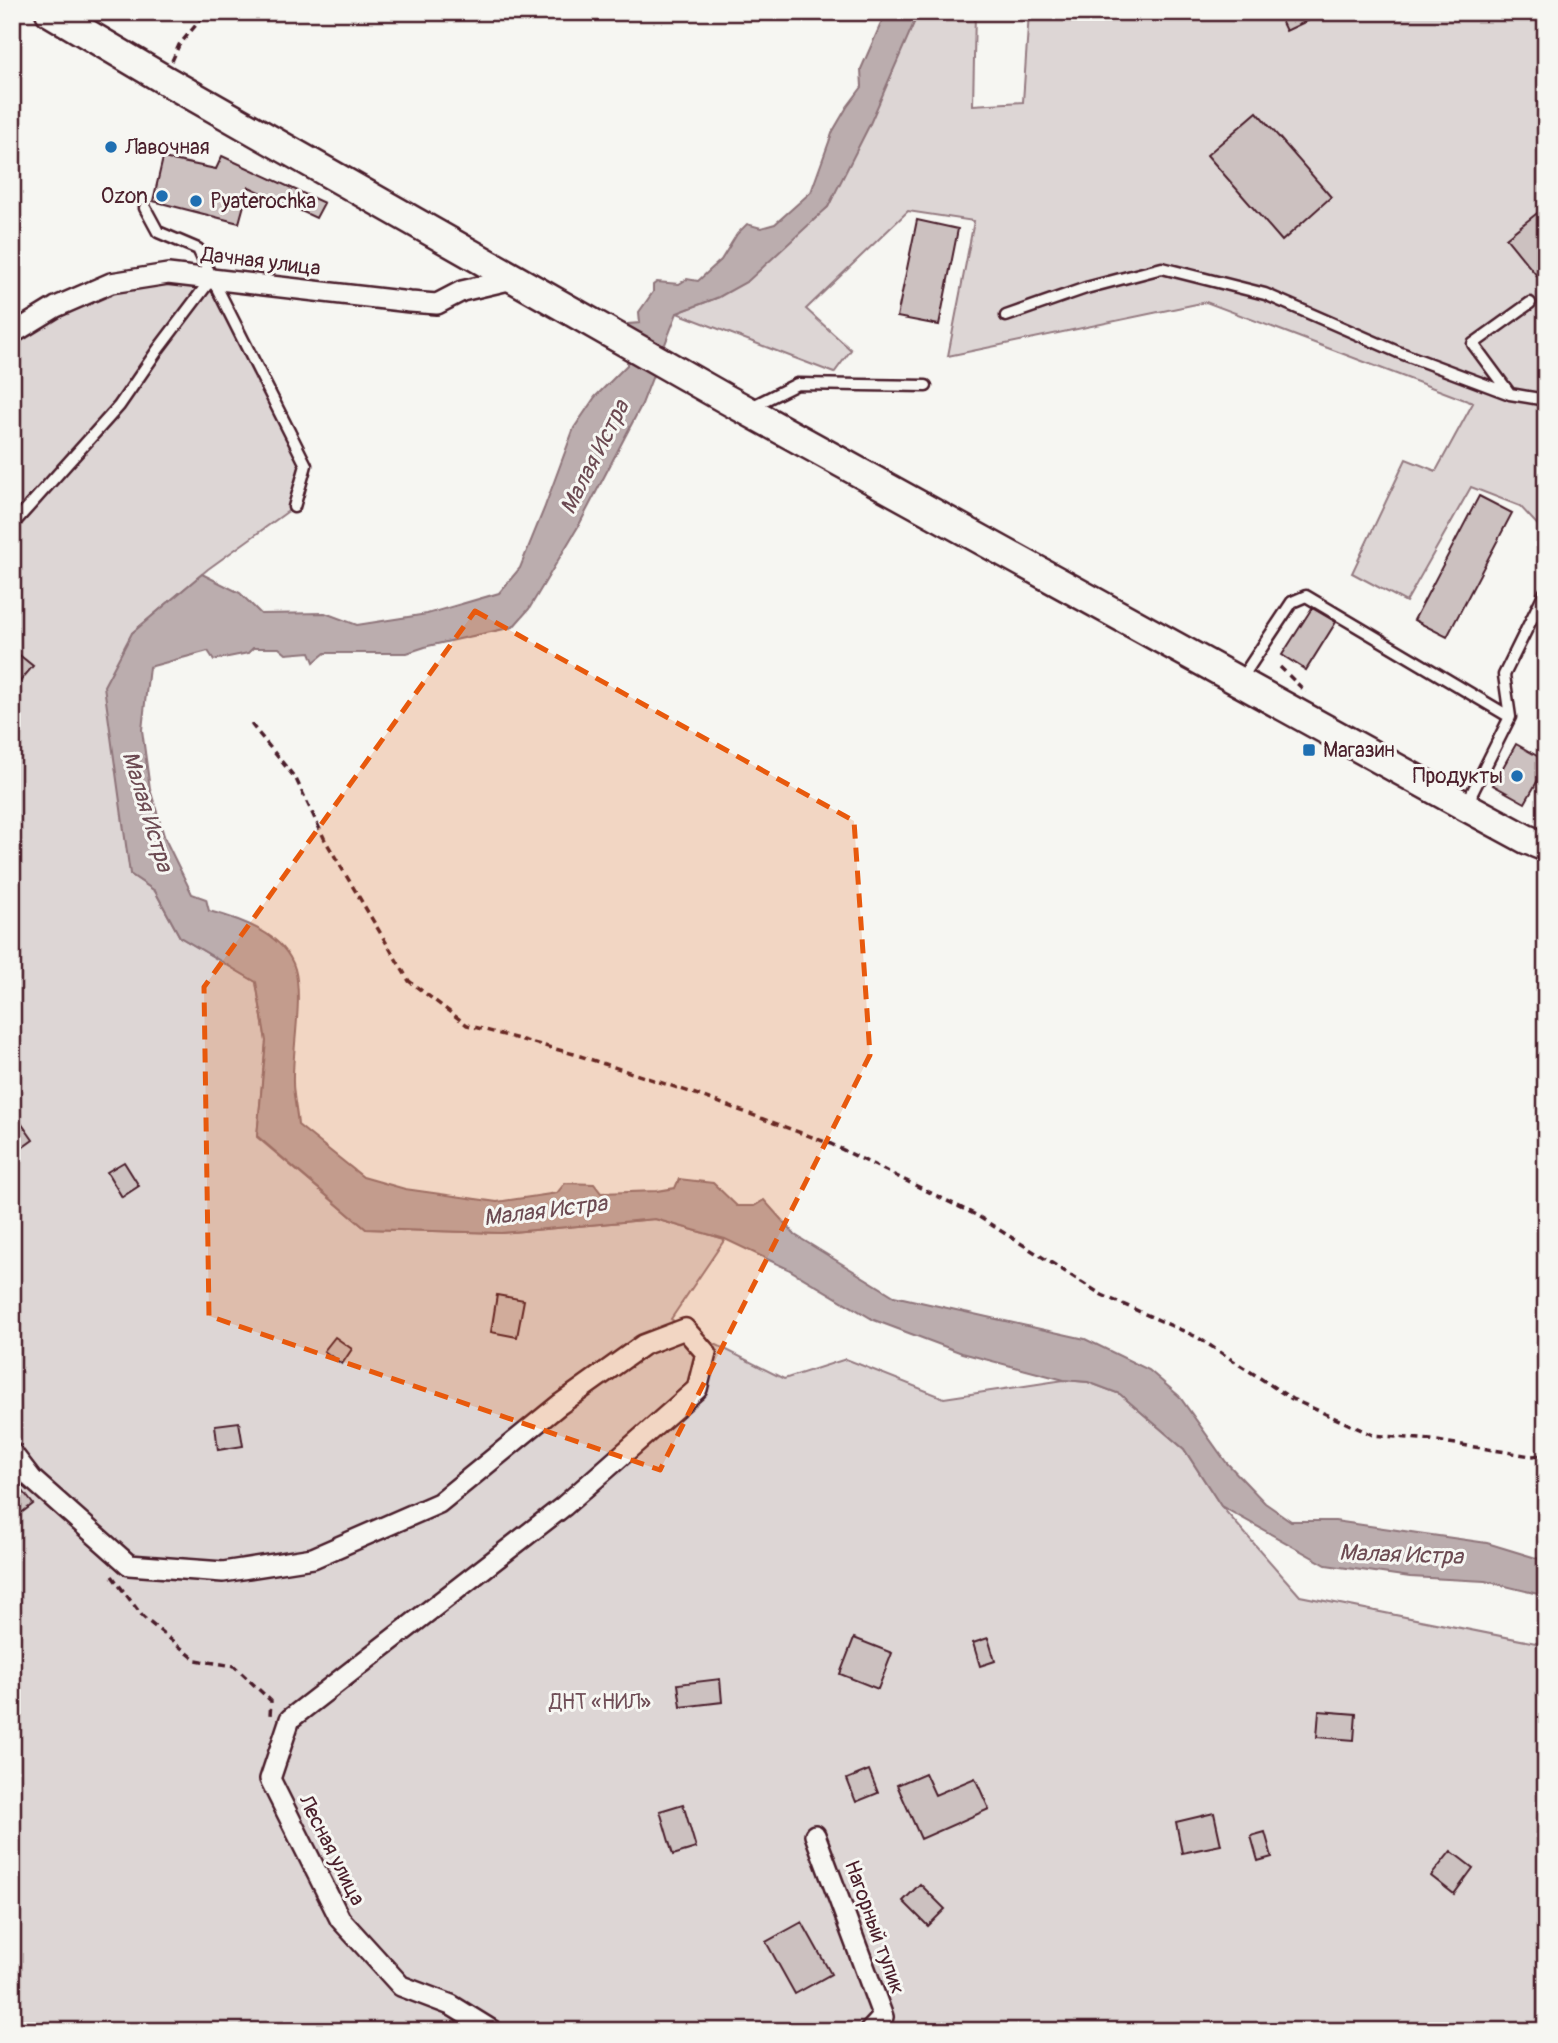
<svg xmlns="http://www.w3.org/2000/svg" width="1558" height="2043" viewBox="0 0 1558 2043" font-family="Pangolin,sans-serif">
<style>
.green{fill:#ddd6d5;stroke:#947a80;stroke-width:2}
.water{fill:#bbadae;stroke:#8e747a;stroke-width:2}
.building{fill:#ccc1c0;stroke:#4a1f2b;stroke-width:2}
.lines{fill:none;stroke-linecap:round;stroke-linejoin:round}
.service-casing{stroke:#4a1f2b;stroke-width:15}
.minor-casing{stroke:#4a1f2b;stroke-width:24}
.secondary-casing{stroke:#4a1f2b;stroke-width:33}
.path{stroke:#4a1f2b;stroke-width:3.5;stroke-dasharray:7 5;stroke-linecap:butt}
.service{stroke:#f6f6f2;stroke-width:10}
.minor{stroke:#f6f6f2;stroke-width:19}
.secondary{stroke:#f6f6f2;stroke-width:28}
.marked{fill:#e8590c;fill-opacity:0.2;stroke:#e8590c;stroke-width:5;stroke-dasharray:14 9;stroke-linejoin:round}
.poi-dot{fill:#1f6fb2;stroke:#f6f6f2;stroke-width:2.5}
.labels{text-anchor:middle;stroke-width:6;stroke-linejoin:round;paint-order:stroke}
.poi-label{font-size:21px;fill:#4a1f2b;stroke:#f6f6f2;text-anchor:start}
.street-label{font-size:21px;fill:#4a1f2b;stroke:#f6f6f2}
.park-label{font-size:21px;fill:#6f4d56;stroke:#f6f6f2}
.water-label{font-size:23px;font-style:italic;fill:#6c4a52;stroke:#f6f6f2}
</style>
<rect width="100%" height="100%" fill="#f6f6f2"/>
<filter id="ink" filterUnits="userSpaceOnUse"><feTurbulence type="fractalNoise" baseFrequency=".0143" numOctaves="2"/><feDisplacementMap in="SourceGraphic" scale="14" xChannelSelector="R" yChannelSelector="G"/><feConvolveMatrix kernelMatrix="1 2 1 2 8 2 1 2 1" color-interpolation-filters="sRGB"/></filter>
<g filter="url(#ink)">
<path class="green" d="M 922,12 L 975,12 L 973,105 L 1023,102 L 1029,12 L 1546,12 L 1546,534 L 1520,506 L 1471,487 L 1406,602 L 1352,573 L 1406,459 L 1436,471 L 1473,403 L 1206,302 L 948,356 L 974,221 L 908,211 L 806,309 L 851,350 L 834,373 L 677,313 L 719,297 L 828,207 L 916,18 Z
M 212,278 L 306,465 L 294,507 L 208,569 L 132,633 L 130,874 L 155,891 L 180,937 L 256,982 L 266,1041 L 257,1137 L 366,1229 L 501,1233 L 655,1219 L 725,1239 L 671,1319 L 685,1329 L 784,1379 L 846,1359 L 944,1398 L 1064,1380 L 1088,1382 L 1120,1394 L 1184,1449 L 1221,1506 L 1300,1596 L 1546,1645 L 1546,2031 L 465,2031 L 453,2008 L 456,2031 L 12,2031 L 12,334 L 111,283 Z"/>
<path class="water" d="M 886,12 L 922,12 L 916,18 L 869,126 L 828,207 L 748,281 L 719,297 L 677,313 L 642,404 L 579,525 L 529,609 L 513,627 L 428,646 L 407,653 L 325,653 L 314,662 L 310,652 L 286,654 L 279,648 L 253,648 L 248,653 L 214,660 L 208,651 L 149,667 L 142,730 L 150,789 L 165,839 L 192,894 L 206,899 L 209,911 C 240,919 285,934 295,969 C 303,999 292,1050 293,1082 C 293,1096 297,1111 298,1125 L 363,1177 L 405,1189 L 497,1202 L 557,1193 L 565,1183 L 594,1184 L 601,1193 L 657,1191 L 675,1188 L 679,1179 L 713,1183 L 737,1206 L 754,1206 L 764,1200 L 795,1235 L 894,1296 L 1085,1339 L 1149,1370 L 1179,1396 L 1226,1462 L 1265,1503 L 1291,1521 L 1335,1521 L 1487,1543 L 1546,1561 L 1546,1596 L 1485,1581 L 1410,1577 L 1326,1565 L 1221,1506 L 1184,1449 L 1120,1394 L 1088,1382 L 1064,1380 L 962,1353 L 874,1320 L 788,1269 L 725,1239 L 655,1219 L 501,1233 L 366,1229 L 257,1136 L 266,1041 L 256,982 L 180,937 L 155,891 L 130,874 L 104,686 L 132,633 L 202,574 L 240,593 L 261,614 L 325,613 L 357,625 L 427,614 L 499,593 L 520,568 L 544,509 L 574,428 L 595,397 L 627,365 L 628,324 L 640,323 L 639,312 L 653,292 L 653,285 L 657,282 L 679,284 L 687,279 L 698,281 L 721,260 L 737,234 L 747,224 L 761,228 L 775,224 L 811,192 L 833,131 L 847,107 L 862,87 L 861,69 Z"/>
<path class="building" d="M 1277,12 L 1326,12 L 1286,31 Z
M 1257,112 L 1331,197 L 1282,241 L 1207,155 Z
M 222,156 L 324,203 L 316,218 L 249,187 L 239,223 L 153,201 L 163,158 L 216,169 Z
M 1546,206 L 1546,287 L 1506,238 Z
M 917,220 L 958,229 L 939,325 L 897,317 Z
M 1479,496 L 1512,513 L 1447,637 L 1414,620 Z
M 1312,608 L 1336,622 L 1306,670 L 1282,655 Z
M 12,649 L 33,666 L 12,691 Z
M 1516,744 L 1546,761 L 1546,766 L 1525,803 L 1493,785 Z
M 12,1110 L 33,1140 L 12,1155 Z
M 124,1162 L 139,1186 L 122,1197 L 107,1172 Z
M 497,1295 L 524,1300 L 517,1337 L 491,1332 Z
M 335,1337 L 352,1349 L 342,1364 L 324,1351 Z
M 239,1422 L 243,1446 L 218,1450 L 215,1425 Z
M 12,1477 L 33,1504 L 12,1520 Z
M 854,1638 L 892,1653 L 878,1689 L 840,1674 Z
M 988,1638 L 995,1661 L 980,1666 L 973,1643 Z
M 720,1679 L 722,1702 L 681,1707 L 678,1684 Z
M 1319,1711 L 1356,1714 L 1354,1740 L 1317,1737 Z
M 869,1770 L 878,1793 L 856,1802 L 847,1779 Z
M 925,1773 L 935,1795 L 975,1778 L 989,1809 L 921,1839 L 897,1785 Z
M 683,1804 L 696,1848 L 673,1855 L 660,1811 Z
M 1214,1813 L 1221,1845 L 1182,1853 L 1176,1822 Z
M 1265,1832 L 1272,1857 L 1258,1861 L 1251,1836 Z
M 1451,1851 L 1473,1868 L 1454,1894 L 1431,1876 Z
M 920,1884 L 945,1909 L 928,1926 L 903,1901 Z
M 802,1922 L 831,1974 L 795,1994 L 766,1942 Z"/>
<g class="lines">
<defs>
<path id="service" d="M 145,208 L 158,232 L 198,249 L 212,278
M 1006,316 L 1086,288 L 1162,268 L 1265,294 L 1398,352 L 1510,394 L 1546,400
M 1510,394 L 1473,344 L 1530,303
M 751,407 L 797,384 L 926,386
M 14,523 L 119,406 L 159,348 L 212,278 L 306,465 L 294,507
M 1241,679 L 1292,602 L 1306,596 L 1510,717
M 1467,803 L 1510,717 L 1504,675 L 1545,592"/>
<path id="minor" d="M 12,334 L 56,307 L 111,283 L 168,274 L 410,302 L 437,304 L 462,291 L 513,279
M 12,1453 L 32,1479 L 129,1565 L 223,1572 L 313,1558 L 439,1503 L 559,1405 L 643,1345 L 685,1329 L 706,1353 L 697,1389 L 564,1506 L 290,1719 L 270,1779 L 340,1919 L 401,1986 L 451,2005 L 493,2031
M 815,1835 L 883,2017 L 870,2031"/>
<path id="secondary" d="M 50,12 L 165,80 L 726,399 L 1465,806 L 1526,839 L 1546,847"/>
</defs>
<use href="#service" class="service-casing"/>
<use href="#minor" class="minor-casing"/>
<use href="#secondary" class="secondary-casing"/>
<path class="path" d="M 172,61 L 179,45 L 207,12
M 1280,667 L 1306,692
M 251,724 L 296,779 L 325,840 L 409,981 L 467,1025 L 574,1054 L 693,1093 L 831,1144 L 976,1215 L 1102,1295 L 1197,1337 L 1292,1399 L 1373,1435 L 1431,1440 L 1531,1456 L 1546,1455
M 112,1576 L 143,1617 L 196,1660 L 234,1666 L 271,1701 L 270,1716"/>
<use href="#service" class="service"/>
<use href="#minor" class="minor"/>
<use href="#secondary" class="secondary"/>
</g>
</g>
<path class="marked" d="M 475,611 L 854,821 L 870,1055 L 660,1470 L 209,1316 L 204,987 Z"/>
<g class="poi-dot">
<circle cx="111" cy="147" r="7"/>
<circle cx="162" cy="196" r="7"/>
<circle cx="196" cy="201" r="7"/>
<rect x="1302" y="743" width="14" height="14" rx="3.5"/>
<circle cx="1517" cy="776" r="7"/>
</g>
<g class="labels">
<g class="poi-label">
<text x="125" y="154">Лавочная</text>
<text x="148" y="203" text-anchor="end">Ozon</text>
<text x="210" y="208">Pyaterochka</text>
<text x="1323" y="757">Магазин</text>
<text x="1503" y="783" text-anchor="end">Продукты</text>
</g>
<g class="street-label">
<text transform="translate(261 261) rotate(7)" y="7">Дачная улица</text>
<text transform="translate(332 1850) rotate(63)" y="7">Лесная улица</text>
<text transform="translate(875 1927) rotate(70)" y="7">Нагорный тупик</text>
</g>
<g class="park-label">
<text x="600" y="1709">ДНТ «НИЛ»</text>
</g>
<g class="water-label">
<text transform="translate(594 457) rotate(-63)" y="8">Малая Истра</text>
<text transform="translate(148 811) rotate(73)" y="8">Малая Истра</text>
<text transform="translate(545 1210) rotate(-7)" y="8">Малая Истра</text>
<text transform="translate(1401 1554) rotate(2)" y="8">Малая Истра</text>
</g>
</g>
<rect width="1558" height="2043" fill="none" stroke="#f6f6f2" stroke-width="42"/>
<rect x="21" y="21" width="1516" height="2001" fill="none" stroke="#4a1f2b" stroke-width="2.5" filter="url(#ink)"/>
</svg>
